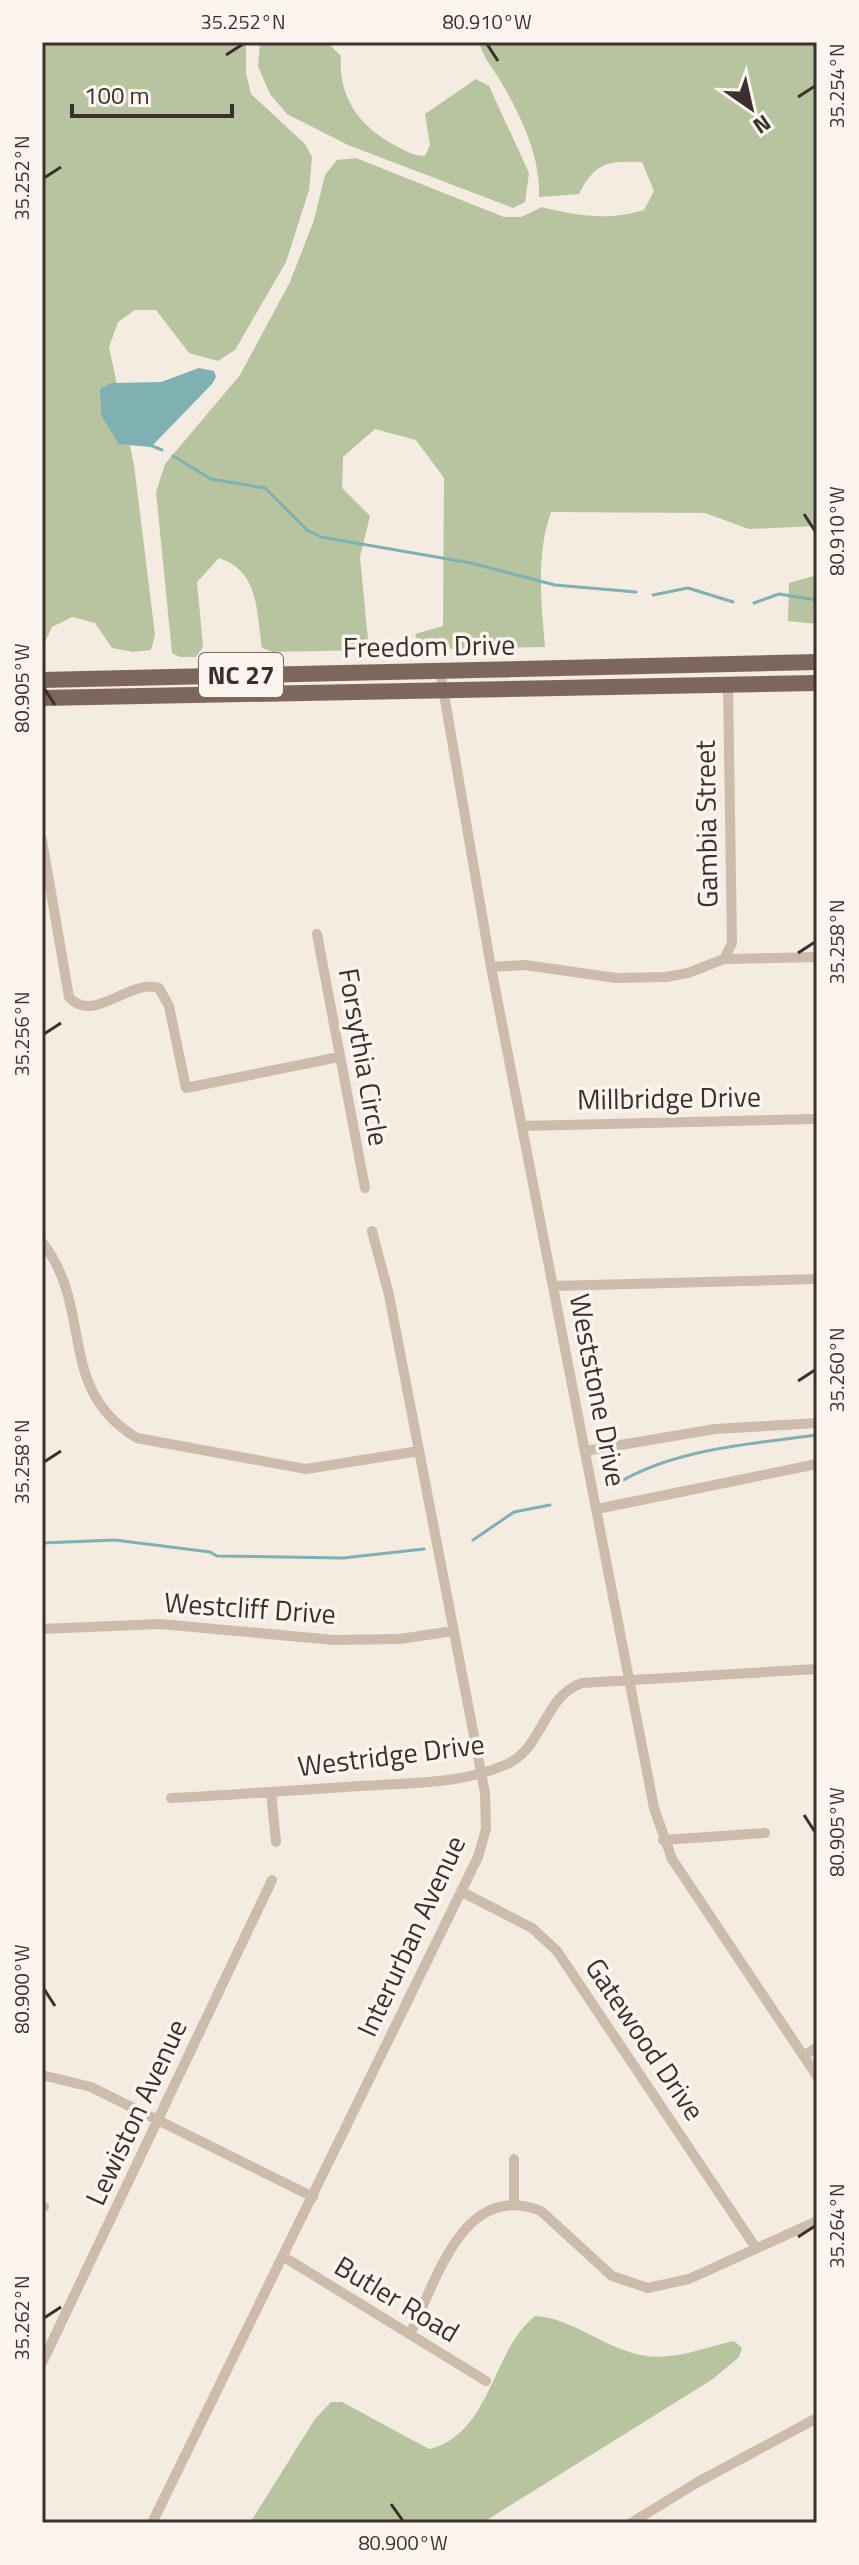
<svg xmlns="http://www.w3.org/2000/svg" width="859" height="2565" viewBox="0 0 859 2565" font-family="'Titillium Web',sans-serif">
<style>
.green{fill:#b8c4a0}
.water{fill:#7fb0b2}
.lines{fill:none;stroke-linecap:round;stroke-linejoin:round}
.stream{stroke:#7fb0b2;stroke-width:3}
.street{stroke:#cdbbac;stroke-width:10}
.primary{stroke:#7d675c;stroke-width:16}
.ticks{fill:none;stroke:#3b302b;stroke-width:3}
.labels{text-anchor:middle;stroke-width:7;stroke-linejoin:round;paint-order:stroke}
.shield{fill:#fbf5ee;stroke:#756b66;stroke-width:2}
.shield-label{font-size:26px;font-weight:bold;fill:#3b302b}
.street-label{font-size:28px;fill:#3b302b;stroke:#fbf5ee}
.neatline{fill:none;stroke:#3b302b;stroke-width:3}
.ticks-label{font-size:20px;text-anchor:middle;fill:#3b302b}
</style>
<rect width="100%" height="100%" fill="#f4ebe1"/>
<path class="green" d="M 42,42 L 246,42 L 246,74 L 251,94 L 305,144 L 312,157 L 309,190 L 286,262 L 235,350 L 218,361 L 189,353 L 156,310 L 135,310 L 118,322 L 109,347 L 134,465 L 155,635 L 151,650 L 133,652 L 112,648 L 95,623 L 72,617 L 52,627 L 42,648 Z
M 260,42 L 327,42 L 341,56 C 338,98 360,127 396,146 C 406,151 414,156 425,156 L 430,145 L 425,114 L 476,79 L 489,86 L 529,173 L 525,202 L 513,208 L 348,145 L 287,114 L 270,94 L 258,66 Z
M 479,42 L 817,42 L 817,526 L 749,529 L 705,513 L 551,512 C 536,554 541,602 545,647 L 440,649 L 419,645 L 415,634 L 443,626 L 444,478 L 416,440 L 375,429 L 343,457 L 342,488 L 370,516 L 360,557 L 369,650 L 273,652 L 262,648 C 256,611 260,572 219,558 L 197,582 L 203,647 L 196,657 L 180,657 L 172,653 L 156,492 L 165,464 L 240,375 L 290,282 L 314,220 L 325,175 L 337,160 L 356,158 L 504,217 L 521,217 L 542,207 C 578,216 608,221 644,210 L 654,191 L 642,162 C 608,161 595,162 579,194 L 539,197 C 541,157 520,114 500,80 C 492,67 483,57 479,42 Z
M 817,575 L 817,624 L 788,621 L 789,583 Z
M 535,2316 C 574,2318 607,2351 647,2356 C 677,2360 705,2347 734,2341 L 742,2348 L 739,2357 L 713,2379 L 482,2523 L 250,2523 L 315,2419 L 331,2402 L 342,2402 L 429,2449 C 491,2435 492,2349 535,2316 Z"/>
<path class="water" d="M 199,368 L 214,371 L 216,377 L 212,384 L 151,447 L 119,444 L 101,415 L 100,389 L 111,383 L 161,382 Z"/>
<g class="lines">
<path class="stream" d="M 150,445 L 162,450
M 173,456 L 211,479 L 265,488 L 307,530 L 321,537 L 471,563 L 555,585 L 636,592
M 653,595 L 688,588 L 733,602
M 754,603 L 779,594 L 817,600
M 615,1485 C 672,1449 751,1444 817,1435
M 473,1540 L 514,1512 L 550,1505
M 42,1543 L 115,1540 L 210,1552 L 217,1556 L 343,1558 L 424,1549"/>
<path class="street" d="M 440,671 L 491,967 L 654,1808 L 672,1859 L 817,2076
M 42,840 L 69,997 C 93,1025 130,978 159,988 L 169,1006 L 186,1088 L 339,1057
M 317,934 L 365,1188
M 724,959 L 732,943 L 728,685
M 491,967 L 525,965 L 616,978 L 666,977 L 688,973 L 724,959 L 817,957
M 522,1126 L 817,1119
M 42,1242 C 95,1309 55,1389 137,1438 L 306,1469 L 419,1451
M 553,1286 L 817,1279
M 585,1451 L 715,1429 L 817,1423
M 597,1509 L 817,1464
M 42,1629 L 160,1624 L 334,1640 L 400,1639 L 453,1631
M 271,1792 L 276,1842
M 171,1798 C 234,1795 297,1790 360,1786 C 407,1783 462,1784 505,1765 C 544,1749 543,1696 582,1683 L 817,1669
M 663,1840 L 765,1833
M 462,1892 L 532,1928 L 557,1951 L 756,2248
M 804,2056 L 817,2047
M 42,2075 L 91,2087 L 313,2197
M 514,2159 L 514,2204
M 42,2207 L 44,2207
M 284,2257 L 486,2381
M 410,2334 C 437,2280 463,2180 541,2211 L 612,2276 L 648,2288 L 689,2279 L 817,2221
M 42,2363 L 272,1880
M 152,2523 L 478,1857 L 486,1829 L 485,1793 L 389,1295 L 372,1231
M 631,2523 L 698,2482 L 817,2418"/>
<path class="primary" d="M 42,680 L 817,662
M 42,698 L 817,683"/>
</g>
<path class="ticks" d="M 487,44 L 498,61M 226,55 L 243,44M 798,97 L 815,86M 44,178 L 61,167M 804,514 L 815,531M 44,688 L 55,705M 798,953 L 815,942M 44,1034 L 61,1023M 798,1381 L 815,1370M 44,1462 L 61,1451M 804,1815 L 815,1832M 44,1989 L 55,2006M 798,2237 L 815,2226M 44,2318 L 61,2307M 391,2504 L 403,2521"/>
<g class="labels">
<rect class="shield" x="199" y="653" width="84" height="44" rx="6"/>
<g class="shield-label">
<text x="241" y="684">NC 27</text>
</g>
<g class="street-label">
<text transform="translate(429 646) rotate(-1)" y="10">Freedom Drive</text>
<text transform="translate(706 824) rotate(-91)" y="10">Gambia Street</text>
<text transform="translate(364 1057) rotate(80)" y="10">Forsythia Circle</text>
<text transform="translate(669 1098) rotate(-1)" y="10">Millbridge Drive</text>
<text transform="translate(598 1390) rotate(79)" y="10">Weststone Drive</text>
<text transform="translate(250 1608) rotate(4)" y="10">Westcliff Drive</text>
<text transform="translate(391 1755) rotate(-7)" y="10">Westridge Drive</text>
<text transform="translate(411 1936) rotate(-65)" y="10">Interurban Avenue</text>
<text transform="translate(645 2039) rotate(56)" y="10">Gatewood Drive</text>
<text transform="translate(136 2112) rotate(-65)" y="10">Lewiston Avenue</text>
<text transform="translate(397 2299) rotate(31)" y="10">Butler Road</text>
</g>
</g>
<rect width="859" height="2565" fill="none" stroke="#fbf5ee" stroke-width="88"/>
<g transform="translate(751 108) rotate(146)" stroke="#fbf5ee" stroke-width="6" paint-order="stroke">
<path d="M0-6L14 30L0 20L-14 30Z" fill="#3b302b"/>
<text y="-12" font-size="22" font-weight="bold" text-anchor="middle" fill="#3b302b">N</text>
</g>
<path d="M72 104v12h160v-12" fill="none" stroke="#3b302b" stroke-width="4"/>
<text x="84" y="104" font-size="24" fill="#3b302b" stroke="#fbf5ee" stroke-width="6" paint-order="stroke">100 m</text>
<rect x="44" y="44" width="771" height="2477" class="neatline"/>
<g class="ticks-label">
<text x="243" y="29">35.252°N</text>
<text x="487" y="29">80.910°W</text>
<text transform="translate(837 86) rotate(-90)" y="7">35.254°N</text>
<text transform="translate(22 178) rotate(-90)" y="7">35.252°N</text>
<text transform="translate(837 531) rotate(-90)" y="7">80.910°W</text>
<text transform="translate(22 688) rotate(-90)" y="7">80.905°W</text>
<text transform="translate(837 942) rotate(-90)" y="7">35.258°N</text>
<text transform="translate(22 1034) rotate(-90)" y="7">35.256°N</text>
<text transform="translate(837 1370) rotate(-90)" y="7">35.260°N</text>
<text transform="translate(22 1462) rotate(-90)" y="7">35.258°N</text>
<text transform="translate(837 1832) rotate(-90)" y="7">80.905°W</text>
<text transform="translate(22 1989) rotate(-90)" y="7">80.900°W</text>
<text transform="translate(837 2226) rotate(-90)" y="7">35.264°N</text>
<text transform="translate(22 2318) rotate(-90)" y="7">35.262°N</text>
<text x="403" y="2550">80.900°W</text>
</g>
</svg>
